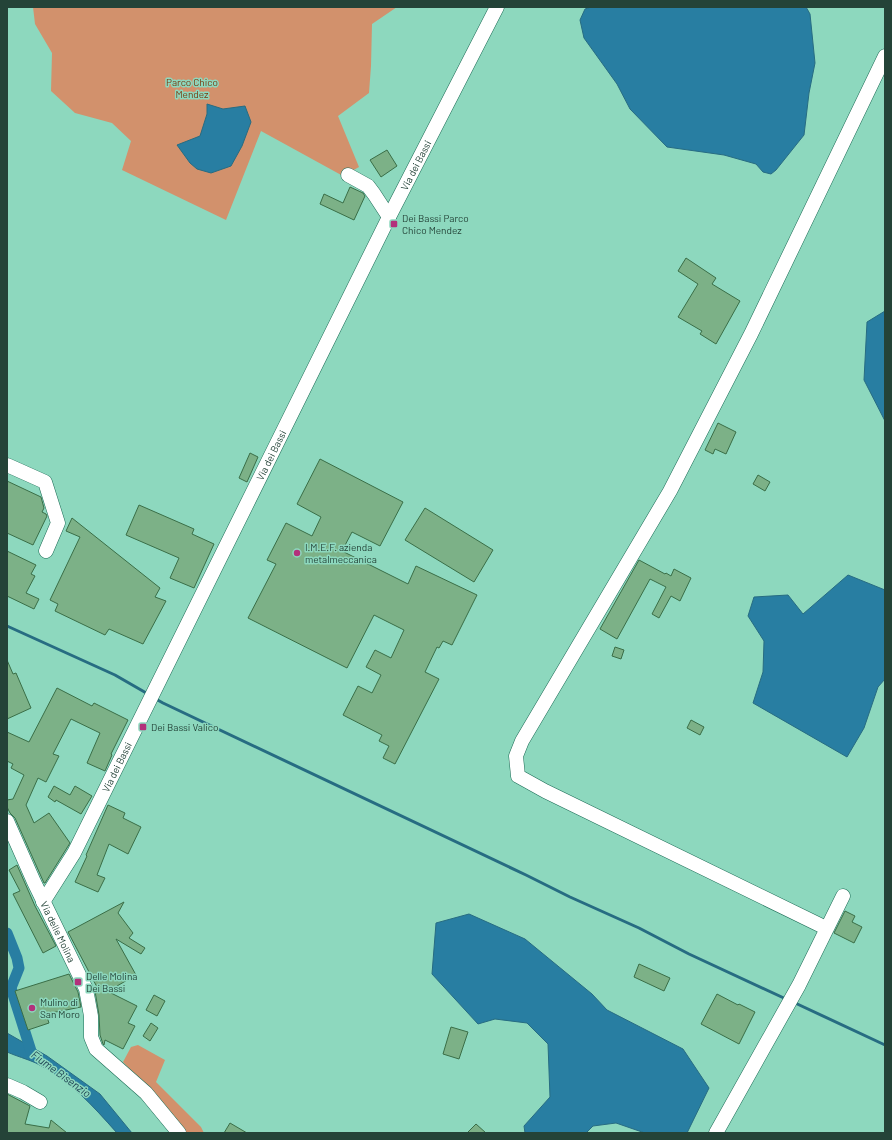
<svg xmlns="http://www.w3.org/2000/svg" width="892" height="1140" viewBox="0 0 892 1140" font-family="Barlow,sans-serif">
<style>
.green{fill:#d2916c}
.water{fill:#287ea2;stroke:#276c82}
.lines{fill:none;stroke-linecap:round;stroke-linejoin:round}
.stream{stroke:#276c82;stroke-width:3}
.canal{stroke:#287ea2;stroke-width:11}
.building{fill:#7cb187;stroke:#3a6e47}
.minor-casing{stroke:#1b6b55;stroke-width:15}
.minor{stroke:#fff;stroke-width:14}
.poi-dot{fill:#b3317b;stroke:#8dd8be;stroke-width:1.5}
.labels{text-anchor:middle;stroke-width:3;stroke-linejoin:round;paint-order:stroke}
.park-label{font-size:10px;fill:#783a0f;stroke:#8dd8be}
.street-label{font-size:10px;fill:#244338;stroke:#8dd8be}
.poi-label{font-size:10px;fill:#244338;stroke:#8dd8be;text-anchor:start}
.water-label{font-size:11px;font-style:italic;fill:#1b3f50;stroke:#8dd8be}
</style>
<rect width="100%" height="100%" fill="#8dd8be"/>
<path class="green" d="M 33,7 L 397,7 L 372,24 L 371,66 L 369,93 L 338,116 L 359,167 L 343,176 L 261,131 L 226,220 L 122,170 L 131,141 L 112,123 L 75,113 L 51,91 L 52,53 L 35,24 Z
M 138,1045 L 165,1060 L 156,1082 L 201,1127 L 204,1133 L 186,1133 L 168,1110 L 123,1062 L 131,1047 Z"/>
<path class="water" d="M 591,7 L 806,7 L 810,14 L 815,63 L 809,93 L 804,135 L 776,170 L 771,174 L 763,172 L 756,164 L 724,155 L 667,147 L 630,109 L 617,84 L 584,38 L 580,20 L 585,9 Z
M 207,104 L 223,109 L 245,106 L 251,122 L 242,146 L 231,166 L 211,173 L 197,169 L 190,163 L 177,145 L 200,136 L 207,114 Z
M 885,311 L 885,421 L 864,380 L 867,322 Z
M 848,575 L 885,590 L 885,679 L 878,687 L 864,728 L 847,757 L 753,703 L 763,672 L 764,641 L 748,616 L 754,597 L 788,595 L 803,614 Z
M 469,914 L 525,939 L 592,994 L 607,1010 L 683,1049 L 709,1088 L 687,1133 L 645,1133 L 616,1123 L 593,1126 L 586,1133 L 525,1133 L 524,1126 L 550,1097 L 548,1044 L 527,1023 L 495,1019 L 478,1024 L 432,974 L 436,923 Z
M 7,1033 L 47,1056 L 100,1094 L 132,1133 L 117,1133 C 93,1106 69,1079 36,1063 C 27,1059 16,1056 7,1052 Z"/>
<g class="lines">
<path class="stream" d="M 7,626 L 115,675 L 148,694
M 154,698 L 163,703 L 526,875 L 570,897 L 639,928 L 689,954 L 786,999
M 793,1002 L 885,1045"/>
<path class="canal" d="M 7,933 L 17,958 L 19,968 L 11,988 L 31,1051"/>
</g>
<path class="building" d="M 387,150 L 397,166 L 381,177 L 370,160 Z
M 350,187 L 363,193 L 365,196 L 354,220 L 320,204 L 324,194 L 343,203 Z
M 686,258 L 716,278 L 712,284 L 740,301 L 716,344 L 700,334 L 702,331 L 678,317 L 698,284 L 678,271 Z
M 718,423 L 736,432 L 726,454 L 715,449 L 713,454 L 705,450 Z
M 250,453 L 258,457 L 247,482 L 239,478 Z
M 320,459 L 403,502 L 380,546 L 352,532 L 342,551 L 408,584 L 416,566 L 477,595 L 452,645 L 443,641 L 439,648 L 437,647 L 425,672 L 439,679 L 395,764 L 383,758 L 389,746 L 379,741 L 382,735 L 343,715 L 358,686 L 372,693 L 381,675 L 366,667 L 375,650 L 391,658 L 404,630 L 374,615 L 347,668 L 248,618 L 276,564 L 267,560 L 286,523 L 312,536 L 321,517 L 297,504 Z
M 758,475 L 770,482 L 765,491 L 753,484 Z
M 7,481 L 41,497 L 44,508 L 42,512 L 46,514 L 47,516 L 33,545 L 7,533 Z
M 139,505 L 194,529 L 192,534 L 214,544 L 194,588 L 170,578 L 179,558 L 126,535 Z
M 425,508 L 493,550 L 474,582 L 405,540 Z
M 72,518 L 160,588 L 155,597 L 166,601 L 143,644 L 109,629 L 105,635 L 55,611 L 58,604 L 50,600 L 80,537 L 66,531 Z
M 7,551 L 36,565 L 31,574 L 35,576 L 26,593 L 39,599 L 34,609 L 7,596 Z
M 639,560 L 665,574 L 666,573 L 671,576 L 674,569 L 691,578 L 680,601 L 671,596 L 659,618 L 652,614 L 666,587 L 650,579 L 617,639 L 600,629 Z
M 615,647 L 624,650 L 621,659 L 612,656 Z
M 7,660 L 13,674 L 16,673 L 31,708 L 7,719 Z
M 57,688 L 92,706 L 94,703 L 128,720 L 111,754 L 112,755 L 105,771 L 87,763 L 100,733 L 71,719 L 53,754 L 59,756 L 46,782 L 38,778 L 26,805 L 34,823 L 49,813 L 70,843 L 45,883 L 44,883 L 15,818 L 10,813 L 7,807 L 7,800 L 13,799 L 24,775 L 11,768 L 13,764 L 7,761 L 7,732 L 29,742 Z
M 691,720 L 704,727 L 700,735 L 687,728 Z
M 54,786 L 70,795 L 75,786 L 92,796 L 81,814 L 56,800 L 55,802 L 48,797 Z
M 108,805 L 125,813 L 123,818 L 141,827 L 128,854 L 109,844 L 97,875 L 105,878 L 98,892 L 75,882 L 87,856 L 86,855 Z
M 17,865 L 35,906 L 56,946 L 43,953 L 13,894 L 20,891 L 9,870 Z
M 124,902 L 118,913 L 133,933 L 129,938 L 145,948 L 141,954 L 116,939 L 136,975 L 117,986 L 119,989 L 111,993 L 137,1006 L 128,1023 L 135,1026 L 123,1049 L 105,1040 L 104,1045 L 103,1044 L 100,1035 L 99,1015 L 95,991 L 98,989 L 68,932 Z
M 845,911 L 855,916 L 852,922 L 862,927 L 854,943 L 834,933 Z
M 639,964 L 670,978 L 664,991 L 634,977 Z
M 69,974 L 78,992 L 81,1007 L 46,1014 L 49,1023 L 28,1030 L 15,991 Z
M 717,994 L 738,1005 L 739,1004 L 755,1012 L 739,1044 L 701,1024 Z
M 154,995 L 165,1001 L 157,1016 L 146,1010 Z
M 151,1023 L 158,1028 L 150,1041 L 143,1036 Z
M 451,1027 L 468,1032 L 459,1059 L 443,1054 Z
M 7,1094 L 30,1106 L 25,1124 L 49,1128 L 51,1120 L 67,1133 L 7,1133 Z
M 230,1123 L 247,1133 L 224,1133 Z
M 476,1124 L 486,1133 L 467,1133 Z"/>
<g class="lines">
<defs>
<g id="minor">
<path d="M 348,175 L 368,186 L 374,194 L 389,217"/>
<path d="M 7,465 L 45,482 L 58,523 L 46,551"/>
<path id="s1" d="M 7,821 L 34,882 L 86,989 L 91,1016 L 91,1037 L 96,1049 L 146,1093 L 179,1133"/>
<path id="s2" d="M 43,902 L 74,853 L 389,217 L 497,7"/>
<path d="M 826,928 L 545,791 L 518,776 L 516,756 L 522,741 L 670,491 L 751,334 L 885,56"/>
<path d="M 7,1085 L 23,1092 L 40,1102"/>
<path d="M 716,1133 L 799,985 L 843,896"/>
</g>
</defs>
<use href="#minor" class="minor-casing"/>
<use href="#minor" class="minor"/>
</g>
<g class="poi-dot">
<rect x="390" y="220" width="8" height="8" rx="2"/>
<circle cx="297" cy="553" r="4"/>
<rect x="139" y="723" width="8" height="8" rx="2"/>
<rect x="74" y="978" width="8" height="8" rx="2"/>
<circle cx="32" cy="1008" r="4"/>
</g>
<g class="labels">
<g class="park-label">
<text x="192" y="86">Parco Chico<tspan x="192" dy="12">Mendez</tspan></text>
</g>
<g class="street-label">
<text dy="4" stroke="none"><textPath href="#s2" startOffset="826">Via dei Bassi</textPath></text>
<text dy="4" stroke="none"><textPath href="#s2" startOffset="502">Via dei Bassi</textPath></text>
<text dy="4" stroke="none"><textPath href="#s2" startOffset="154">Via dei Bassi</textPath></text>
<text dy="4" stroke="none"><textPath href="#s1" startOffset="122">Via delle Molina</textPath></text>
</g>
<g class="poi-label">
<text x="402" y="222">Dei Bassi Parco<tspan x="402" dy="12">Chico Mendez</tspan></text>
<text x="305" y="551">I.M.E.F. azienda<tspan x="305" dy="12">metalmeccanica</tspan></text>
<text x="151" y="731">Dei Bassi Valico</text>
<text x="86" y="980">Delle Molina<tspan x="86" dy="12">Dei Bassi</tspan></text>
<text x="40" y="1006">Mulino di<tspan x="40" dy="12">San Moro</tspan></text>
</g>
<g class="water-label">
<text transform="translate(61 1074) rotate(36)" y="4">Fiume Bisenzio</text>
</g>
</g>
<rect width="892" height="1140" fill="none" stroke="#244338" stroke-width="16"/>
</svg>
